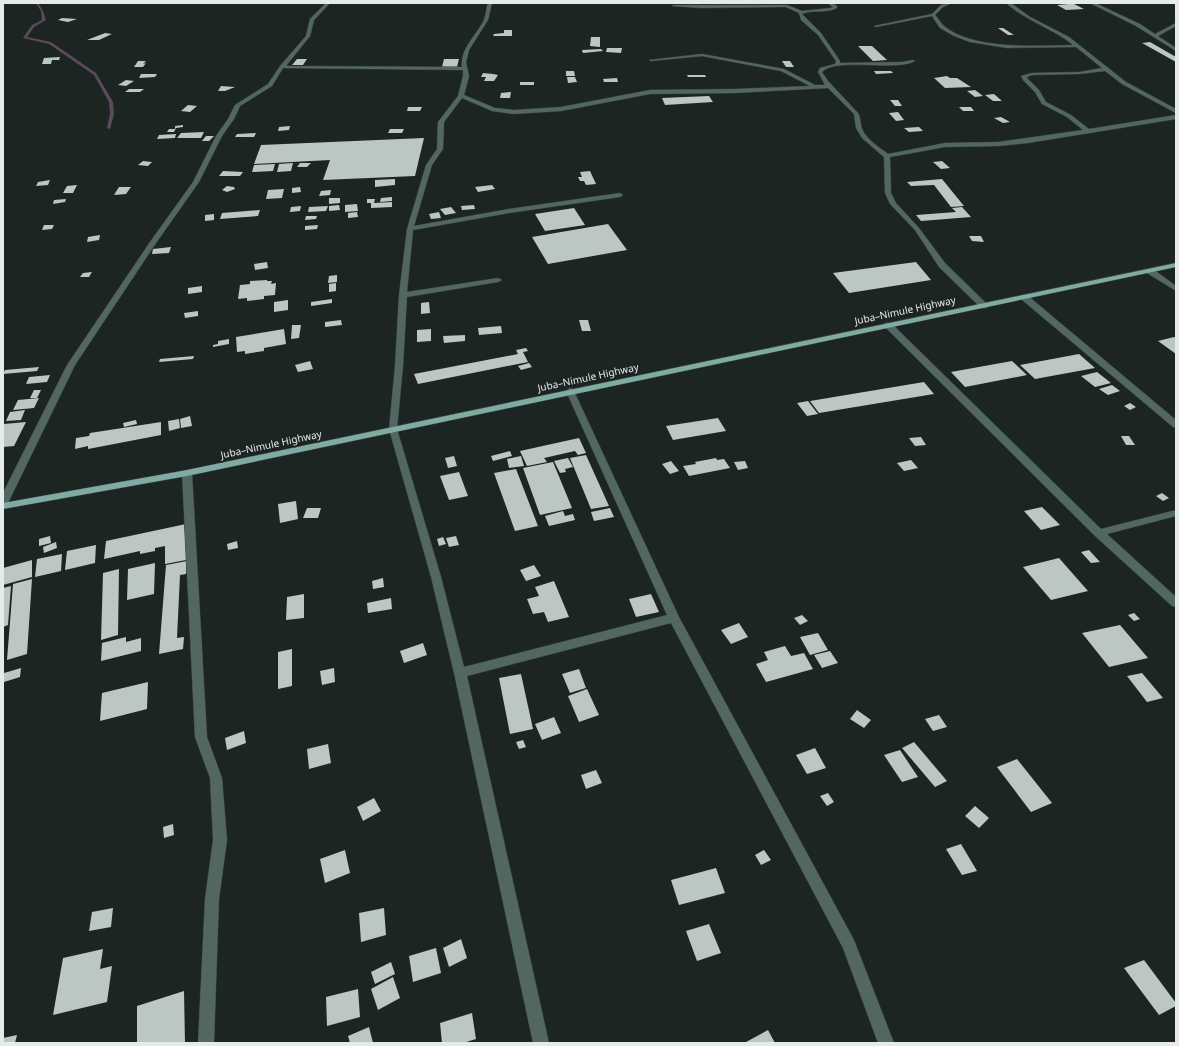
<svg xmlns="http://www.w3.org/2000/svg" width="1179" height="1046" viewBox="0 0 1179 1046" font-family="'Noto Sans',sans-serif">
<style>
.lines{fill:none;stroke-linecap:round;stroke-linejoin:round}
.stream{fill:#5a4b5a;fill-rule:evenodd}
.building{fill:#bcc6c3}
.minor-casing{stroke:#39413f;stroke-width:1}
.major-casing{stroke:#39413f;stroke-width:1}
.minor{fill:#526762;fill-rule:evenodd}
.major{fill:#7faba2;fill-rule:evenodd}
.labels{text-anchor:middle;stroke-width:4;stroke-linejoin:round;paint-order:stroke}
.street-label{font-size:10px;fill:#e5ebe9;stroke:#1d2523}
</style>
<rect width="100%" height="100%" fill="#1d2523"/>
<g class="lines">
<path class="stream" d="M 36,3 L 38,3 L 43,11 L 46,20 L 34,27 L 27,37 L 51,42 L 96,73 L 113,102 L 114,114 L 110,129 L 107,128 L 110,114 L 109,102 L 94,75 L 49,44 L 23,38 L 32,25 L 42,20 L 41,11 Z"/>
</g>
<path class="building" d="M 1069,4 L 1074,4 L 1084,9 L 1066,10 L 1057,5 Z
M 62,18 L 77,19 L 68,22 L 58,20 Z
M 998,28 L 1003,28 L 1014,35 L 1008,35 Z
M 504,30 L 512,30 L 512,36 L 493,36 L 494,34 L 504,33 Z
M 105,33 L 112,34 L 99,40 L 87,40 Z
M 591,37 L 600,37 L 600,47 L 590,46 Z
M 1150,42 L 1176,57 L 1176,62 L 1142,43 Z
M 858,46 L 872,46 L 887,60 L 873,61 Z
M 607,48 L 622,48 L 621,53 L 606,52 Z
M 601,49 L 603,51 L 583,53 L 582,50 Z
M 60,57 L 59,60 L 52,60 L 51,64 L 42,64 L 44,58 Z
M 297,59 L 307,59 L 303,65 L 292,65 Z
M 444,59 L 459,59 L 457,67 L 442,67 Z
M 138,61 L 146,61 L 143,64 L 146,63 L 143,67 L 134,67 Z
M 782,61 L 790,61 L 794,67 L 786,67 Z
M 566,71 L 574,71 L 575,76 L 566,76 Z
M 874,71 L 891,71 L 893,73 L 876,74 Z
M 483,73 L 493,74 L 498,75 L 494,81 L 484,81 L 486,77 L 481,77 Z
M 141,74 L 157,74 L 155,77 L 139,78 Z
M 687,75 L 705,75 L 706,77 L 688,77 Z
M 947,76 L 950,78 L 957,78 L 971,87 L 945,88 L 934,78 Z
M 567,77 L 575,77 L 577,82 L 568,83 Z
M 617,78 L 618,82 L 604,82 L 603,79 Z
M 126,80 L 134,81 L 126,86 L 118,85 Z
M 520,82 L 534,82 L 534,85 L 520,85 Z
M 221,86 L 235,87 L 225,91 L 218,91 Z
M 129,89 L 144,89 L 140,92 L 125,92 Z
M 975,90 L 983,96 L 975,97 L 967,91 Z
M 511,92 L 510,98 L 500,98 L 501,93 Z
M 994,94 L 1002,101 L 993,101 L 985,95 Z
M 709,96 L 713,102 L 665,105 L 662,98 Z
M 890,100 L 898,100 L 902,106 L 895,106 Z
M 188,105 L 197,106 L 190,112 L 181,111 Z
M 408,107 L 422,107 L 420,111 L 407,111 Z
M 959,107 L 971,107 L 974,111 L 963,111 Z
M 898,112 L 904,120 L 896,121 L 889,113 Z
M 1001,117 L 1010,122 L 1003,123 L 994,118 Z
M 183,125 L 183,127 L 176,128 L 174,132 L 167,132 L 169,129 L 175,129 L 175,126 Z
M 290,126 L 289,130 L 278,131 L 279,127 Z
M 919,127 L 923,131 L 909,132 L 904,128 Z
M 390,129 L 404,129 L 402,133 L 388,133 Z
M 204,132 L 201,138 L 177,138 L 181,133 Z
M 256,133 L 254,137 L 235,137 L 237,134 Z
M 176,134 L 175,138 L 157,139 L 159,135 Z
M 206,136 L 214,136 L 209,141 L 202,141 Z
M 424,138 L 415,176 L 323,180 L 330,160 L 254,164 L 261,145 Z
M 143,161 L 152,162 L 148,166 L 138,165 Z
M 942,161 L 950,168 L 941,169 L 933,162 Z
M 293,163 L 291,171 L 277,172 L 279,164 Z
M 300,163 L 311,163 L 307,167 L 297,167 Z
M 275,164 L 273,171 L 252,172 L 254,165 Z
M 223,171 L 243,172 L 240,176 L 219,176 Z
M 590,171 L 596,184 L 586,185 L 584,181 L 580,181 L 578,177 L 582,177 L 580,172 Z
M 395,179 L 395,185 L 375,187 L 375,180 Z
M 942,179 L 964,206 L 951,207 L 934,185 L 911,186 L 907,182 Z
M 50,180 L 48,185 L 36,186 L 38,182 Z
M 77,185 L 73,193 L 63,193 L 67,186 Z
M 492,185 L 495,189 L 478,192 L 475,187 Z
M 227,186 L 234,187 L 235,189 L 227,192 L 222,190 Z
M 119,187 L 131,187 L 126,194 L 114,195 Z
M 300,187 L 301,192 L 292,193 L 292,188 Z
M 284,189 L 282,198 L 266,199 L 268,190 Z
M 331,190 L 330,195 L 319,196 L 321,191 Z
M 392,197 L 392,201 L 380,202 L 381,198 Z
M 329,198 L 340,198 L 340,203 L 329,204 Z
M 66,199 L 65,202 L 53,204 L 54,200 Z
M 367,199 L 375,199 L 374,203 L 392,202 L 392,207 L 371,208 L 371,203 L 367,203 Z
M 357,204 L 358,211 L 345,212 L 345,205 Z
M 339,205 L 340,210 L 329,211 L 329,206 Z
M 474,205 L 475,209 L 462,210 L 461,206 Z
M 301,206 L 300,211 L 290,212 L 291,207 Z
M 328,206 L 326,211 L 308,212 L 309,207 Z
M 451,207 L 456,213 L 445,215 L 440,209 Z
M 962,207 L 971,217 L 921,221 L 916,215 L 956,212 L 952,208 Z
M 574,208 L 585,225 L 545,231 L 535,214 Z
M 260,210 L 258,216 L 220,219 L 222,213 Z
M 357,212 L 358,217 L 348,218 L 348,213 Z
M 439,212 L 441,218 L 431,219 L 429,214 Z
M 214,214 L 214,220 L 205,221 L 205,215 Z
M 306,216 L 317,216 L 316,219 L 305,220 Z
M 608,224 L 627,250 L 548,264 L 532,237 Z
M 44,225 L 54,225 L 52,229 L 42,230 Z
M 318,225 L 317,229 L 305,230 L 305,226 Z
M 100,235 L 99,240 L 87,242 L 88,237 Z
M 969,236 L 981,236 L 984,242 L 972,241 Z
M 171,247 L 169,253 L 152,254 L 153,249 Z
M 267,262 L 268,268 L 255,270 L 254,264 Z
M 916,262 L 931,280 L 849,293 L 833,273 Z
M 92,272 L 89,277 L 80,277 L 83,273 Z
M 337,275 L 337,282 L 328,283 L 329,276 Z
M 267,280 L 267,281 L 272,281 L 271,284 L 276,283 L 275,295 L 264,296 L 264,299 L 247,301 L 247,298 L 238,299 L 240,285 L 250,284 L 250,281 Z
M 336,283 L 336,291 L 329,292 L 329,284 Z
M 202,286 L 202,292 L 188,294 L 188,288 Z
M 332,299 L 332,303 L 311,306 L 311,302 Z
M 288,300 L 288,310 L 274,312 L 274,302 Z
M 429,302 L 430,313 L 421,314 L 421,303 Z
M 198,311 L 198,316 L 185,318 L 184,313 Z
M 341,320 L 342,325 L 325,327 L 325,322 Z
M 579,320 L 588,320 L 591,331 L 582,331 Z
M 292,325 L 301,325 L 299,338 L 291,339 Z
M 501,326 L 502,333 L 479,335 L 478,328 Z
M 284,329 L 286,344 L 264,348 L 264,351 L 245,354 L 245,351 L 237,352 L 236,337 Z
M 431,329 L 431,341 L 417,342 L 417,330 Z
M 465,335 L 465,341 L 444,343 L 443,336 Z
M 1174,337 L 1176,338 L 1176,354 L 1158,341 Z
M 229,339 L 229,344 L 213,347 L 213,345 L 218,344 L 218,341 Z
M 526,348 L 528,351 L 523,352 L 528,362 L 418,384 L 414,374 L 518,354 L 516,350 Z
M 1079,354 L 1095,368 L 1035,379 L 1020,365 Z
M 194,356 L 193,359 L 159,362 L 160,359 Z
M 310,361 L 313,369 L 298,372 L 295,365 Z
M 1012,361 L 1027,375 L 965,387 L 951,372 Z
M 529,363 L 532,367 L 521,370 L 518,366 Z
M 39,367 L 37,371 L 3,374 L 5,370 Z
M 1097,372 L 1111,383 L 1095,387 L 1081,376 Z
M 50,375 L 47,382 L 26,384 L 29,377 Z
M 924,382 L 934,394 L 819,413 L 810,401 Z
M 1112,385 L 1120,391 L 1108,395 L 1099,389 Z
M 34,390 L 41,390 L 37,398 L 30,398 Z
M 39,398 L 34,408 L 13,410 L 18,400 Z
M 808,401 L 818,414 L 807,416 L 797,403 Z
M 1130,403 L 1136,407 L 1130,410 L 1124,406 Z
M 25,410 L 21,420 L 6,421 L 10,412 Z
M 190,416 L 192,426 L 181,428 L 180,419 Z
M 718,418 L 726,431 L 673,440 L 666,426 Z
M 179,419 L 180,428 L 169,431 L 168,421 Z
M 136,420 L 137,424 L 124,427 L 123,423 Z
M 26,422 L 14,446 L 3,447 L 4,424 Z
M 161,422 L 161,435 L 88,449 L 88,446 L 75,449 L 76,438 L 89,436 L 90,433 Z
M 1121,436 L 1129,436 L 1135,445 L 1126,445 Z
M 921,437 L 926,445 L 915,446 L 909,438 Z
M 579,438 L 586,453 L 578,455 L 575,451 L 544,458 L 547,462 L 527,466 L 520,451 Z
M 510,451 L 512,456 L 493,461 L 491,456 Z
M 586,455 L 609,506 L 591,509 L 570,458 Z
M 454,456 L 457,466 L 448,468 L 445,458 Z
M 521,456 L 524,466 L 509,468 L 507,459 Z
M 568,458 L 573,467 L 565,469 L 566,472 L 560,473 L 554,461 Z
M 716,458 L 717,460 L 724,459 L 730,468 L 689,476 L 683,466 L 696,464 L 695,462 Z
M 911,460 L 918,468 L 904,471 L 897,463 Z
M 671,461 L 679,471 L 670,474 L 662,464 Z
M 745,461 L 748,468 L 738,470 L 734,462 Z
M 553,462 L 572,508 L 540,515 L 523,468 Z
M 516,469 L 538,526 L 515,531 L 494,473 Z
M 459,472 L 468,496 L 449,500 L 440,476 Z
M 1162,493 L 1169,498 L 1163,501 L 1156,496 Z
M 296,501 L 298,519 L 280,523 L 278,504 Z
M 1042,507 L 1060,525 L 1041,530 L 1024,511 Z
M 307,508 L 321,508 L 318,518 L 303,518 Z
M 610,508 L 614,517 L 594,521 L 591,512 Z
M 563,511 L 565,516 L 573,514 L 575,520 L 549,526 L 545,516 Z
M 186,524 L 186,560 L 165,564 L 165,546 L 155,548 L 155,551 L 140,554 L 140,551 L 104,559 L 106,541 Z
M 50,536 L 51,543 L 39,546 L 39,539 Z
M 456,536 L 459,545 L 449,547 L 446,538 Z
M 443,537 L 446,544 L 439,546 L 437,539 Z
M 237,541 L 238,548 L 228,550 L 227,544 Z
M 56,542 L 57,548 L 44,553 L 43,547 Z
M 96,545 L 95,563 L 65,570 L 67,551 Z
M 1089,550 L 1100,562 L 1091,563 L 1081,552 Z
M 62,554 L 61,571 L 35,577 L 37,559 Z
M 1059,558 L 1088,591 L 1051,600 L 1023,567 Z
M 32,560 L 32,577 L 3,585 L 3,568 Z
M 187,561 L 186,574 L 180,575 L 177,638 L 184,637 L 183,649 L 159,654 L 166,565 Z
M 155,563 L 154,594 L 127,600 L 128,569 Z
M 534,565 L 541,576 L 526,581 L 520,570 Z
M 119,569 L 118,635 L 101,640 L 103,573 Z
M 383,578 L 384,587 L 373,589 L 372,581 Z
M 32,579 L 27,654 L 7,660 L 13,584 Z
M 554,581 L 569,617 L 548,622 L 544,612 L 533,614 L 527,599 L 539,596 L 535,587 Z
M 11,586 L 8,625 L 3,627 L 3,588 Z
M 304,594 L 304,618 L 286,620 L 287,597 Z
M 651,594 L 659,612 L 636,617 L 629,599 Z
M 391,598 L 392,609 L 368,613 L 367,603 Z
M 1134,613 L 1140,619 L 1134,621 L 1128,615 Z
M 802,615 L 808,621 L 800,625 L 794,618 Z
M 739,623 L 748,637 L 731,644 L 721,630 Z
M 1120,625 L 1148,658 L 1109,667 L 1082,633 Z
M 818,633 L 828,650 L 810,655 L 800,637 Z
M 126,637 L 126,642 L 141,638 L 141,651 L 101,661 L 102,643 Z
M 423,643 L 427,655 L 404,663 L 400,651 Z
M 785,646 L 791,656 L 804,653 L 813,669 L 766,682 L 756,664 L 768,660 L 764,652 Z
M 292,649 L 292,686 L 278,689 L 278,652 Z
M 830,651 L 838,663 L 822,668 L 814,655 Z
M 21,668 L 20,677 L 4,682 L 4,673 Z
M 334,668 L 335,682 L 322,685 L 320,671 Z
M 579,669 L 586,688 L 570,693 L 562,674 Z
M 1142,673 L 1163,698 L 1147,702 L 1127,676 Z
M 521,674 L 533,729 L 510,734 L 499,678 Z
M 148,682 L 147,709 L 100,721 L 102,693 Z
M 587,689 L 599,715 L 579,722 L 568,696 Z
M 857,710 L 871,720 L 864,728 L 850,719 Z
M 939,715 L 947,727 L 933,731 L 925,719 Z
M 554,717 L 561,733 L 542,740 L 535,724 Z
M 244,731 L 246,743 L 227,750 L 225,738 Z
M 523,740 L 526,747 L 519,749 L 516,742 Z
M 914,742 L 947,781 L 935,787 L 902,748 Z
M 328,744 L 331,763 L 309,769 L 307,749 Z
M 815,748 L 826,768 L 807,774 L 796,755 Z
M 900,750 L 918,777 L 902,782 L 884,755 Z
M 1017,759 L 1052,803 L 1031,812 L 997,767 Z
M 596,770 L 602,783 L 586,789 L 581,775 Z
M 828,793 L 834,802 L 827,806 L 820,796 Z
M 374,798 L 381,811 L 363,821 L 357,807 Z
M 975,806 L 989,818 L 979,828 L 965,816 Z
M 173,824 L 174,835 L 164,838 L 163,827 Z
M 961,844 L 977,871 L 962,875 L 946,849 Z
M 345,850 L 350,873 L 325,883 L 320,859 Z
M 764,850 L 771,860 L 761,865 L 755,855 Z
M 716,868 L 725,893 L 679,905 L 671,880 Z
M 113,908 L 111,927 L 89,931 L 92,912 Z
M 384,908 L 386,935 L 361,942 L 359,913 Z
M 709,924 L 721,953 L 697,961 L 686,931 Z
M 461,939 L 467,958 L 449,967 L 443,948 Z
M 436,948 L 441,973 L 413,982 L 409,956 Z
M 103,949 L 100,969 L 112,966 L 107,1002 L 53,1015 L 63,958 Z
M 1144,960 L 1176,1003 L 1176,1006 L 1159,1015 L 1124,968 Z
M 391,962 L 395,974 L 375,984 L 371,972 Z
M 393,977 L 400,998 L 378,1010 L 371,989 Z
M 358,989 L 360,1017 L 327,1026 L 326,997 Z
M 184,991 L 185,1043 L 137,1043 L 137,1006 Z
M 472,1013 L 476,1039 L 463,1043 L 442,1043 L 440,1023 Z
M 369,1027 L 373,1043 L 350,1043 L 348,1036 Z
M 768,1030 L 775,1043 L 746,1043 L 746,1042 Z
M 17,1035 L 15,1043 L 3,1043 L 3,1038 Z"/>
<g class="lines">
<defs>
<path id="minor" d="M 326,3 L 330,3 L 314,20 L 310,36 L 286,66 L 462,67 C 460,50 475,36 483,22 C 486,16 486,9 488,3 L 492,3 L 488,20 L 469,50 L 466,62 L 469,76 L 464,95 L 495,108 L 514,110 L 561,107 L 650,90 L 735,89 L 810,86 L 781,71 L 702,56 L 651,61 L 649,60 L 702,54 L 784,69 L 815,85 L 825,85 L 818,72 L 820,68 L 835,64 L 836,61 L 818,35 L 801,20 L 799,13 L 786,7 L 701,8 L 672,6 L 674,5 L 787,5 L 802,11 L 830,8 L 833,7 L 827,3 L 832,3 L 837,6 L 837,8 C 826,14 813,9 802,14 L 821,33 L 840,61 L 840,63 L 902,62 L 913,60 L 915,61 C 896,72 836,57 822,72 L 828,81 L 858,113 C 861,118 860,123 862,129 C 867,140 879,147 888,154 L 945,143 L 998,142 L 1083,130 L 1067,117 L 1042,104 L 1035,92 L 1023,80 L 1021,76 L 1032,73 L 1079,72 L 1102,68 L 1076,47 L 1007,48 L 970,42 L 954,36 L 940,28 L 932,16 L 876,27 L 874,26 L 932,14 L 941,5 L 952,3 L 943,7 L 935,15 C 938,18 940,22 943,25 C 970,50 1037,46 1073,45 C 1052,28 1026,21 1006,3 L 1011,3 L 1030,17 L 1069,37 L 1126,82 L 1176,109 L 1176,113 L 1174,112 L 1122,84 L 1105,71 L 1079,74 L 1032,75 L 1027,77 L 1027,78 L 1039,90 L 1046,102 L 1071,115 L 1089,129 L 1176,115 L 1176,119 L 1028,143 L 998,146 L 945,147 L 890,157 L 891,193 L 896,203 L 919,228 L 945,263 L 987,304 L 987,308 L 981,308 L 939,267 L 915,230 L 890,204 L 885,193 L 884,157 L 862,138 L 856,128 L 854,114 L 828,88 L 735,93 L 650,94 L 561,111 L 514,114 L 492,111 L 462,98 L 444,122 L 443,149 L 432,165 L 414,226 L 509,209 L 620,193 L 623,195 L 620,197 L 509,213 L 413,230 L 407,292 L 498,278 L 502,280 L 498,282 L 407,297 L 403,366 L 397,429 L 441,577 L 464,667 L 667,615 L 566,391 L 570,388 L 573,389 L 679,617 L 854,940 L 894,1043 L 878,1043 L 843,948 L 671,623 L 467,676 L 549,1043 L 533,1043 L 454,673 L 431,577 L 389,429 L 395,366 L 399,295 L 407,229 L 426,165 L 437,149 L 438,122 L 458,96 L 463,76 L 463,70 L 283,68 L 272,86 L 240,106 L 234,119 L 222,136 L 199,182 L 156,243 L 75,365 L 8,503 L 3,506 L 3,493 L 67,365 L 150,242 L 193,182 L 216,136 L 228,119 L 235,105 L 268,84 L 280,66 L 306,36 L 310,19 Z
M 1090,3 L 1095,3 L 1140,24 L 1155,34 L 1176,23 L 1176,26 L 1158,36 L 1176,48 L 1176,51 L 1136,26 Z
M 1147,269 L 1153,269 L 1176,286 L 1176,291 L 1147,273 Z
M 1021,295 L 1027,295 L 1176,420 L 1176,428 L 1173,427 L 1021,299 Z
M 885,323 L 891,323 L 1101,529 L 1176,510 L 1176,516 L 1107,534 L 1176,597 L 1176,607 L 1172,606 L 1095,536 L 885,327 Z
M 187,470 L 192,473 L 207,737 L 222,778 L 227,840 L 219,899 L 214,1043 L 198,1043 L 205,899 L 213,840 L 210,778 L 195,737 L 182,473 Z"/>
<path id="major" d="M 1176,263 L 1176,267 L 187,476 L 3,509 L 3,503 L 187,470 Z"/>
</defs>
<use href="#minor" class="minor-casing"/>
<use href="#major" class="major-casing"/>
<use href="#minor" class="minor"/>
<use href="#major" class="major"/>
</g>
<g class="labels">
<g class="street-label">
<text transform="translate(905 310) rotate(-12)" y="4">Juba–Nimule Highway</text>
<text transform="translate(588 377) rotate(-12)" y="4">Juba–Nimule Highway</text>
<text transform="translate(271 444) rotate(-12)" y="4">Juba–Nimule Highway</text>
</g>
</g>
<rect width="1179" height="1046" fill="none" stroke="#e5ebe9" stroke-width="8"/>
</svg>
